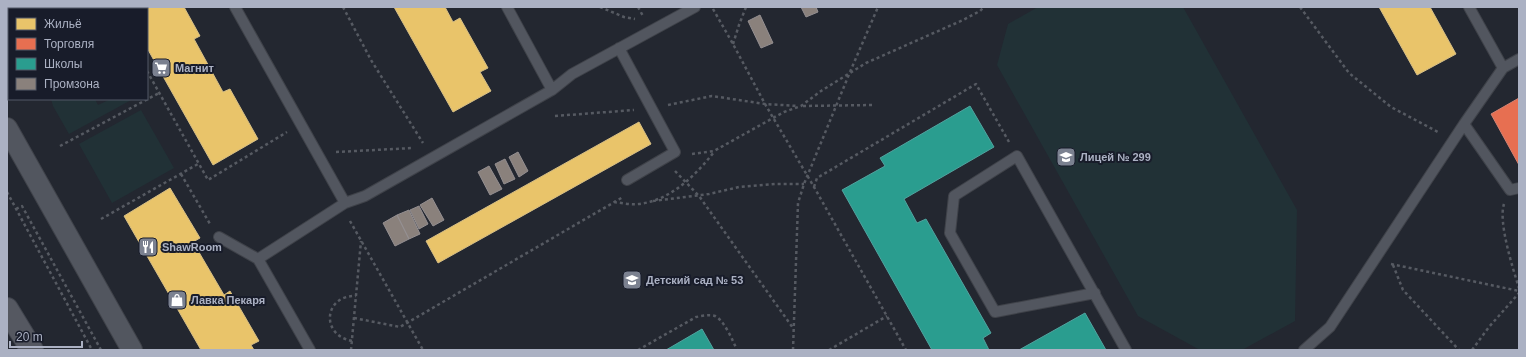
<svg xmlns="http://www.w3.org/2000/svg" width="1526" height="357" viewBox="0 0 1526 357" font-family="Helvetica,sans-serif">
<style>
.green{fill:#213136}
.homes{fill:#e9c46a;stroke:#d6be85}
.shops{fill:#e76f51;stroke:#d58373}
.schools{fill:#2a9d8f;stroke:#51a39f}
.industry{fill:#8a817c;stroke:#948f91}
.lines{fill:none;stroke-linecap:round;stroke-linejoin:round}
.lane-casing{stroke:#3f4249;stroke-width:12}
.street-casing{stroke:#3f4249;stroke-width:22}
.primary-casing{stroke:#40444d;stroke-width:24}
.path{stroke:#565a62;stroke-width:2.5;stroke-dasharray:3 3;stroke-linecap:butt}
.lane{stroke:#52565f;stroke-width:10}
.street{stroke:#52565f;stroke-width:20}
.primary{stroke:#555861;stroke-width:22}
.labels{text-anchor:middle;stroke-width:4;stroke-linejoin:round;paint-order:stroke}
.poi-label{font-size:11px;font-weight:bold;fill:#abb1c3;stroke:#181c2a;text-anchor:start}
</style>
<rect width="100%" height="100%" fill="#232730"/>
<path class="green" d="M 1038,7 L 1183,7 L 1297,210 L 1295,321 L 1242,350 L 1200,350 L 1138,316 L 997,65 L 1008,24 Z
M 51,99 L 95,99 L 98,105 L 111,99 L 133,99 L 69,134 L 53,106 Z
M 141,110 L 174,168 L 112,203 L 79,144 Z"/>
<path class="homes" d="M 124,7 L 184,7 L 200,36 L 194,39 L 223,92 L 230,89 L 258,139 L 213,165 L 147,48 L 147,9 L 125,9 Z
M 394,7 L 445,7 L 453,22 L 460,18 L 488,68 L 480,72 L 491,91 L 453,112 Z
M 1379,7 L 1430,7 L 1456,54 L 1417,75 Z
M 639,122 L 651,144 L 438,263 L 426,241 Z
M 170,188 L 200,238 L 193,242 L 224,295 L 230,291 L 259,341 L 251,345 L 254,350 L 201,350 L 124,216 Z"/>
<path class="shops" d="M 1519,98 L 1519,165 L 1491,114 Z"/>
<path class="schools" d="M 970,106 L 994,147 L 904,199 L 917,223 L 926,219 L 991,333 L 983,338 L 989,350 L 932,350 L 842,190 L 885,166 L 880,158 Z
M 1085,313 L 1106,350 L 1019,350 Z
M 702,329 L 714,350 L 666,350 Z"/>
<path class="industry" d="M 801,7 L 816,7 L 818,12 L 806,17 Z
M 760,15 L 773,43 L 761,48 L 748,21 Z
M 518,152 L 528,171 L 519,177 L 509,157 Z
M 505,159 L 515,179 L 504,184 L 495,164 Z
M 489,166 L 502,189 L 490,195 L 478,172 Z
M 432,198 L 444,220 L 433,226 L 420,205 Z
M 419,206 L 428,224 L 419,229 L 410,210 Z
M 409,210 L 420,234 L 409,239 L 397,215 Z
M 397,215 L 409,239 L 395,246 L 383,223 Z"/>
<g class="lines">
<defs>
<path id="lane" d="M 507,7 L 552,90
M 1469,7 L 1503,68
M 619,48 L 675,152 L 627,180
M 1464,124 L 1510,190 L 1519,188
M 345,203 L 365,196 L 552,90 L 572,74 L 695,7
M 219,237 L 258,259 L 345,203 L 235,7
M 258,259 L 310,350
M 1095,293 L 995,312 L 950,233 L 954,196 L 1017,156 L 1126,350
M 1304,350 L 1330,327 L 1464,124 L 1503,68 L 1519,59"/>
<path id="street" d="M 7,128 L 132,350"/>
<path id="primary" d="M 7,309 L 32,350"/>
</defs>
<use href="#lane" class="lane-casing"/>
<use href="#street" class="street-casing"/>
<use href="#primary" class="primary-casing"/>
<path class="path" d="M 112,7 L 113,9
M 343,7 L 371,60 L 423,143
M 600,7 L 624,17 L 635,19
M 638,7 L 643,16
M 1300,7 L 1349,73 L 1391,107 L 1438,132
M 713,9 L 733,44 L 765,104 L 814,187 L 906,350
M 733,44 L 739,25 L 746,7
M 147,71 L 208,180 L 287,132
M 668,105 L 712,96 L 765,104 L 798,106
M 803,106 L 874,105
M 555,116 L 634,110
M 60,146 L 159,93
M 336,152 L 413,148
M 692,154 L 714,151 L 773,118 L 784,112 L 801,106 L 821,91 L 866,63 L 963,20 L 980,11 L 984,7
M 675,171 L 699,196 L 793,328
M 181,174 L 210,224
M 814,187 L 817,178 L 976,84 L 1009,142
M 7,192 L 92,350
M 653,201 L 709,194 L 739,187 L 775,184 L 804,184
M 614,202 C 622,203 631,205 639,204 C 671,200 695,176 714,152
M 1504,204 C 1498,222 1513,269 1519,288
M 16,209 L 22,206 L 101,350
M 101,219 L 198,164
M 350,221 L 423,350
M 1391,264 L 1519,291
M 1393,265 L 1403,290 L 1459,350
M 354,318 L 400,327 L 623,197
M 352,341 C 320,335 324,295 356,296
M 351,350 L 361,241
M 638,350 L 696,317 C 702,316 709,314 715,316 C 724,320 733,341 737,350
M 793,350 L 798,203 L 804,184 L 850,72 L 878,7
M 829,350 L 887,316
M 1472,350 L 1489,327 L 1519,293"/>
<use href="#lane" class="lane"/>
<use href="#street" class="street"/>
<use href="#primary" class="primary"/>
</g>
<defs>
<symbol id="supermarket-square" viewBox="-11 -11 22 22"><rect x="-9" y="-9" width="18" height="18" rx="4" fill="#7b8190" stroke="#181c2a"/><path d="M-6-5.5h2.5l.6 2H6L4.5 2H-2.5L-4.4-4H-6ZM-1.5 3.2a1.3 1.3 0 1 0 .1 0ZM3 3.2a1.3 1.3 0 1 0 .1 0Z" fill="#fff"/></symbol>
<symbol id="school-square" viewBox="-11 -11 22 22"><rect x="-9" y="-9" width="18" height="18" rx="4" fill="#7b8190" stroke="#181c2a"/><path d="M0-5L7-2L0 1L-7-2ZM-4 1L0 2.5L4 1V4Q0 6-4 4Z" fill="#fff"/></symbol>
<symbol id="restaurant-square" viewBox="-11 -11 22 22"><rect x="-9" y="-9" width="18" height="18" rx="4" fill="#7b8190" stroke="#181c2a"/><path d="M-5-6h1v4h1v-4h1v4h1v-4h1v5L-1.5 .5V6h-2V.5L-5-1ZM5-6V6H3V1.5H1.5Q1.5-4 5-6Z" fill="#fff"/></symbol>
<symbol id="shop-square" viewBox="-11 -11 22 22"><rect x="-9" y="-9" width="18" height="18" rx="4" fill="#7b8190" stroke="#181c2a"/><path d="M-5-2.5h2.3a2.7 3.5 0 0 1 5.4 0H5L5.5 6h-11ZM-1.5-2.5h3a1.5 2.3 0 0 0-3 0Z" fill="#fff"/></symbol>
</defs>
<g fill-rule="evenodd">
<use href="#supermarket-square" x="150" y="57" width="22" height="22"/>
<use href="#school-square" x="1055" y="146" width="22" height="22"/>
<use href="#restaurant-square" x="137" y="236" width="22" height="22"/>
<use href="#school-square" x="621" y="269" width="22" height="22"/>
<use href="#shop-square" x="166" y="289" width="22" height="22"/>
</g>
<g class="labels">
<g class="poi-label">
<text x="175" y="72">Магнит</text>
<text x="1080" y="161">Лицей № 299</text>
<text x="162" y="251">ShawRoom</text>
<text x="646" y="284">Детский сад № 53</text>
<text x="191" y="304">Лавка Пекаря</text>
</g>
</g>
<rect width="1526" height="357" fill="none" stroke="#abb1c3" stroke-width="16"/>
<rect x="8" y="8" width="140" height="92" fill="#181c2a" stroke="#535867"/>
<rect x="16" y="18" width="20" height="12" fill="#e9c46a" stroke="#535867"/>
<text x="44" y="28" font-size="12" fill="#abb1c3">Жильё</text>
<rect x="16" y="38" width="20" height="12" fill="#e76f51" stroke="#535867"/>
<text x="44" y="48" font-size="12" fill="#abb1c3">Торговля</text>
<rect x="16" y="58" width="20" height="12" fill="#2a9d8f" stroke="#535867"/>
<text x="44" y="68" font-size="12" fill="#abb1c3">Школы</text>
<rect x="16" y="78" width="20" height="12" fill="#8a817c" stroke="#535867"/>
<text x="44" y="88" font-size="12" fill="#abb1c3">Промзона</text>
<path d="M10 341v6h72v-6" fill="none" stroke="#abb1c3" stroke-width="2"/>
<text x="16" y="341" font-size="12" fill="#abb1c3" stroke="#181c2a" stroke-width="3" paint-order="stroke">20 m</text>
</svg>
